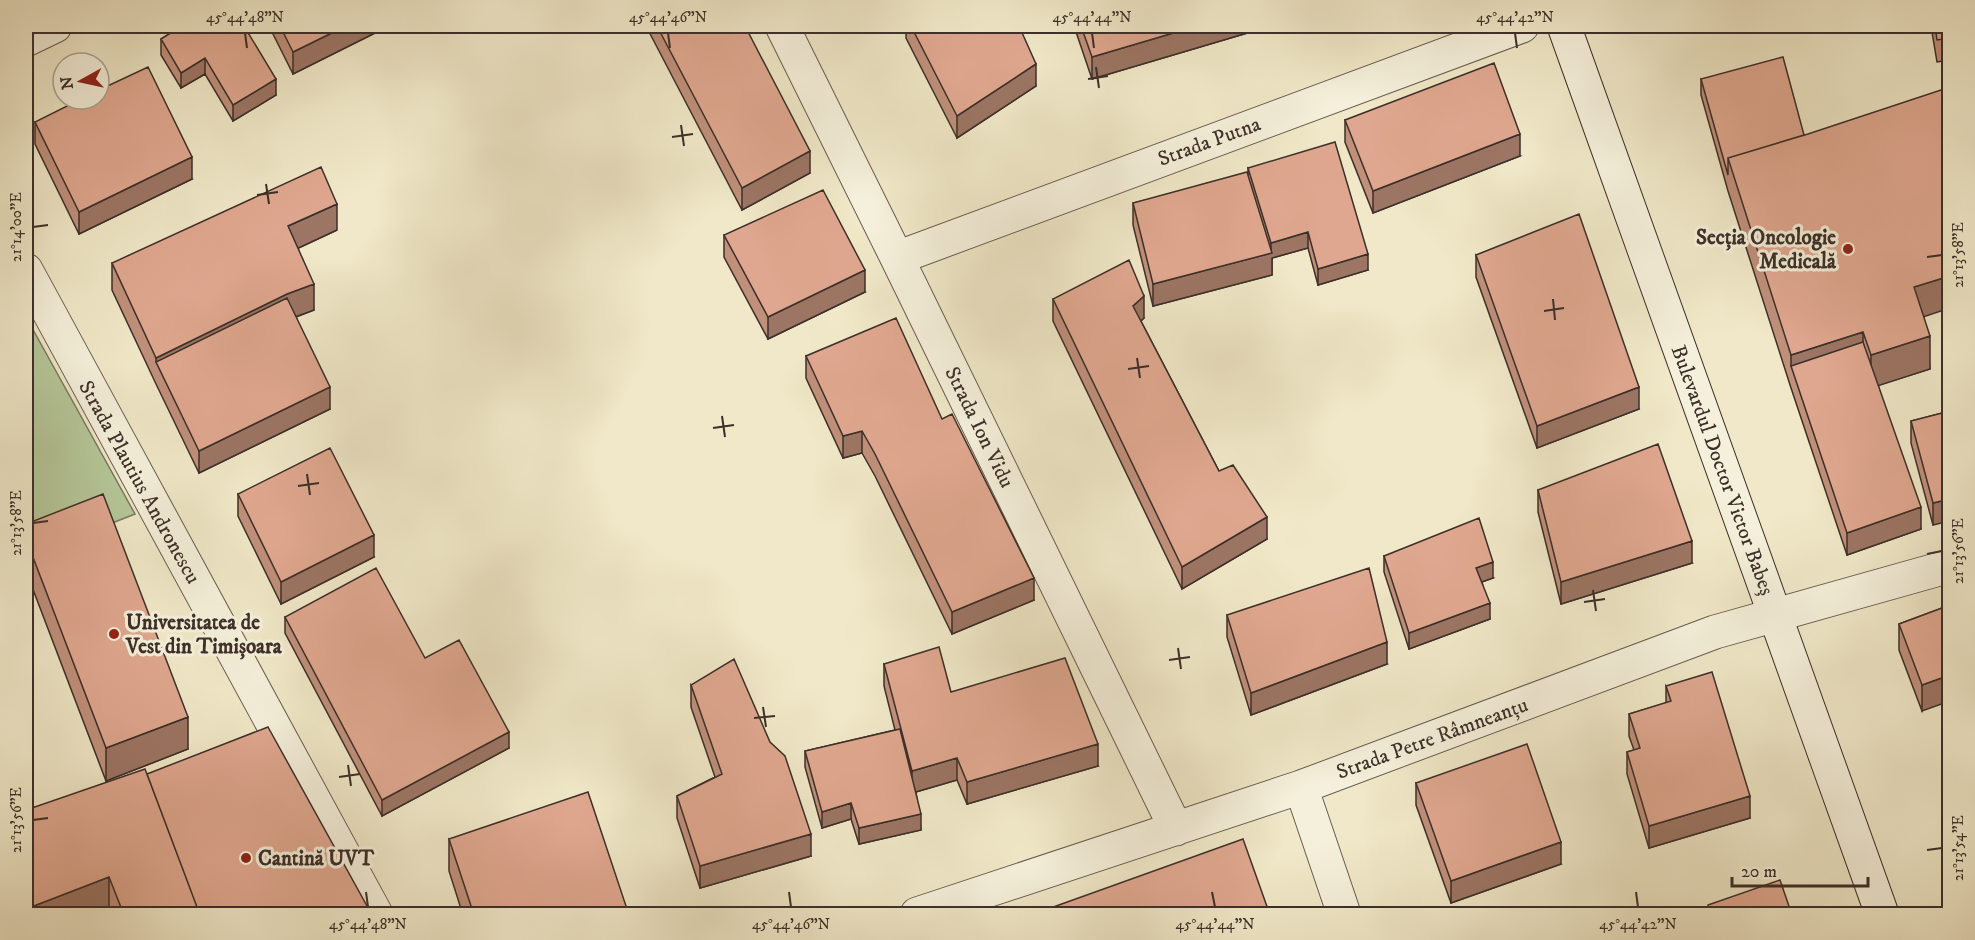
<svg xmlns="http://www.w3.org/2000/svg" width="1975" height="940" viewBox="0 0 1975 940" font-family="'IM FELL DW Pica',serif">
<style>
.grass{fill:#b5c799;stroke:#787b61;stroke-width:1.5}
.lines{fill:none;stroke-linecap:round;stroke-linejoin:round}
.street-casing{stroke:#695d51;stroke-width:35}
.secondary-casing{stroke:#3c2f29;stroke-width:35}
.street{stroke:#f5f0db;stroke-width:33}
.secondary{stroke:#f5f0db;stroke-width:33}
.wall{fill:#c0907b;stroke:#3c2f29;stroke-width:1.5}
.shaded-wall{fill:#9c7564;stroke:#3c2f29;stroke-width:1.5}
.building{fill:#dfa78f;stroke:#3c2f29;stroke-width:1.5}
.ticks{fill:none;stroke:#3c2f29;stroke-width:2}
.poi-dot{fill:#8f2418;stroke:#f5f0db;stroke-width:2}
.labels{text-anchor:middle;stroke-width:6;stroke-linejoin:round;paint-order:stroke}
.street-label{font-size:21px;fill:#3c2f29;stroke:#f5f0db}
.poi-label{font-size:21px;font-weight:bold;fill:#3c2f29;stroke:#f5f0db;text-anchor:start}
.neatline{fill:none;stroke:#3c2f29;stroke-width:2}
.ticks-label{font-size:15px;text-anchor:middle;fill:#3c2f29}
</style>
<rect width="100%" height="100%" fill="#f0e8c8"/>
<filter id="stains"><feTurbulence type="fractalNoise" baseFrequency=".00333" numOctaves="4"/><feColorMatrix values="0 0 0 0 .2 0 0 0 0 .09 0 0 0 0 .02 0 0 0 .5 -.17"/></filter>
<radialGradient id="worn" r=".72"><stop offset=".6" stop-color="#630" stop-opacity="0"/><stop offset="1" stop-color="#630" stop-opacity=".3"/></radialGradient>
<path class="grass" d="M 26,317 L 135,514 L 26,557 Z"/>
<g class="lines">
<defs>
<path id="street" d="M 782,26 L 897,258 L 1176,829
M 26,40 L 55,26
M 897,258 L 1522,26
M 26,270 L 376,914
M 1301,787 L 1344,914
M 917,914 L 1301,787 L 1715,632 L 1950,566"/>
<path id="secondary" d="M 1564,26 L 1882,914"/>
</defs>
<use href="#street" class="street-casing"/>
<use href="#secondary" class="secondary-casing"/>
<use href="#street" class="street"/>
<use href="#secondary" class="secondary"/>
</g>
<path class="wall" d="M 171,26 L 244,26 L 276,95 L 233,121 L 205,74 L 181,88 L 161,55 L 161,39 L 173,32 L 171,28 Z
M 269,26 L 389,26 L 293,74 Z
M 646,26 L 748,26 L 748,33 L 810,173 L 742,210 Z
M 906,26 L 1019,26 L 1036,86 L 957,138 L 906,38 Z
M 1074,26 L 1271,26 L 1092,79 Z
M 1931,26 L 1950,26 L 1950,60 L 1937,62 Z
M 1701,79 L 1804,135 L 1924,317 L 1930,369 L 1878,385 L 1921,529 L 1847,555 L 1791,388 L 1728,191 L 1701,95 Z
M 1345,120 L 1520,156 L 1373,213 L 1345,142 Z
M 35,122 L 192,179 L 79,234 L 35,144 Z
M 1248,168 L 1368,270 L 1318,285 L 1308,248 L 1272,258 L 1272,275 L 1153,306 L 1133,225 L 1133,203 L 1248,175 Z
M 337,230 L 298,248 L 314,310 L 296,317 L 330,409 L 199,473 L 156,384 L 112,290 L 112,263 Z
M 724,235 L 865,292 L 768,339 L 724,257 Z
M 1476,255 L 1639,409 L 1537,448 L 1476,277 Z
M 1053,299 L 1144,318 L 1141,321 L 1219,471 L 1267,539 L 1182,589 L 1053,321 Z
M 806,356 L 942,419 L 1034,600 L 952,634 L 875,476 L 862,453 L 843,458 L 806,378 Z
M 1950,411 L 1933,525 L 1911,443 L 1911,421 Z
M 1538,490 L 1692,563 L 1561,604 L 1538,512 Z
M 238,494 L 374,557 L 281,604 L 238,516 Z
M 26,524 L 188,749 L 106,781 L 26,571 Z
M 1384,556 L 1493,578 L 1482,582 L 1490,619 L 1409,649 L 1384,572 Z
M 1950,605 L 1922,711 L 1899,650 L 1899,624 Z
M 1227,615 L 1387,664 L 1251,715 L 1227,637 Z
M 285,617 L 425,658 L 509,748 L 382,816 L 285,633 Z
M 884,664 L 951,692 L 1098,766 L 967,804 L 957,780 L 916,792 L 921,830 L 859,844 L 851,819 L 822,828 L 805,767 L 805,751 L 895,730 L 884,686 Z
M 691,685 L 811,856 L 700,888 L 677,818 L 677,796 L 715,777 L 691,707 Z
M 1666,686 L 1750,818 L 1649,848 L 1627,774 L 1627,752 L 1634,750 L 1629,736 L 1629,714 L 1666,703 Z
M 147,774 L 372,915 L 111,915 L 109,910 L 96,915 L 26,915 L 32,808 Z
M 1416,783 L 1561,864 L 1451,903 L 1416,805 Z
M 449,839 L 627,915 L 463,915 L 449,871 Z"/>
<path class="shaded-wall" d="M 346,26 L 389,26 L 293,74 L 293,52 Z
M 1197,26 L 1271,26 L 1092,79 L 1092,57 Z
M 205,58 L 205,74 L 181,88 L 181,73 Z
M 1036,64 L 1036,86 L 957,138 L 957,116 Z
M 276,79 L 276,95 L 233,121 L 233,105 Z
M 1520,134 L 1520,156 L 1373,213 L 1373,191 Z
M 810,151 L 810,173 L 742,210 L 742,188 Z
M 192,157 L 192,179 L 79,234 L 79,212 Z
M 337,204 L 337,230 L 288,253 L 288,226 Z
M 1308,232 L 1308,248 L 1272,258 L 1272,275 L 1153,306 L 1153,284 L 1271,253 L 1271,243 Z
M 1368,254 L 1368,270 L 1318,285 L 1318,269 Z
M 865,270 L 865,292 L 768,339 L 768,317 Z
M 1950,276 L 1950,308 L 1914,320 L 1914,287 Z
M 314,284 L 314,310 L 287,320 L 156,362 L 156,358 L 287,294 Z
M 1144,296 L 1144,318 L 1133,328 L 1133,306 Z
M 1863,332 L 1863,364 L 1791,366 L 1791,355 Z
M 1930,336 L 1930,369 L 1871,388 L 1871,355 Z
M 330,387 L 330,409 L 199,473 L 199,451 Z
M 1639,387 L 1639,409 L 1537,448 L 1537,426 Z
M 862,431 L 862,453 L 843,458 L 843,436 Z
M 1950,499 L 1950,521 L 1933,525 L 1933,503 Z
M 1921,507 L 1921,529 L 1847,555 L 1847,533 Z
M 1267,517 L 1267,539 L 1182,589 L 1182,567 Z
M 374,535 L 374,557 L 281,604 L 281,582 Z
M 1692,541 L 1692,563 L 1561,604 L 1561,582 Z
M 1493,562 L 1493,578 L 1476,584 L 1476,568 Z
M 1034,578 L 1034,600 L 952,634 L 952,612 Z
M 1490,603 L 1490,619 L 1409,649 L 1409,633 Z
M 1387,642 L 1387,664 L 1251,715 L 1251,693 Z
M 1950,675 L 1950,701 L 1922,711 L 1922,685 Z
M 188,717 L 188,749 L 106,781 L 106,748 Z
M 509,732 L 509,748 L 382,816 L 382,800 Z
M 1098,744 L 1098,766 L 967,804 L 967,782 Z
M 957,758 L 957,780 L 912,793 L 912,771 Z
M 32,783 L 32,816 L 26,818 L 26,785 Z
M 1750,796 L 1750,818 L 1649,848 L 1649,826 Z
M 851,803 L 851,819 L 822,828 L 822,812 Z
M 921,814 L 921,830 L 859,844 L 859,828 Z
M 811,834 L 811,856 L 700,888 L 700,866 Z
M 1561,842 L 1561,864 L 1451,903 L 1451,881 Z
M 109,877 L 109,910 L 96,915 L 26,915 L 26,909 Z
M 627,909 L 627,915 L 610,915 Z"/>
<path class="building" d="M 179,26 L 244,26 L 276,79 L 233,105 L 205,58 L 181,73 L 161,39 L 180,27 Z
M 280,26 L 346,26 L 293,52 Z
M 657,26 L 745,26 L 810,151 L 742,188 Z
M 911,26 L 1019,26 L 1036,64 L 957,116 Z
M 1081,26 L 1197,26 L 1092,57 Z
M 1935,26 L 1950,26 L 1950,38 L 1937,40 Z
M 1783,57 L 1804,135 L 1728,158 L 1728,175 L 1701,79 Z
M 1494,63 L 1520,134 L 1373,191 L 1345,120 Z
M 148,67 L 192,157 L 79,212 L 35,122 L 81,99 L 99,99 L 99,90 Z
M 1950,87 L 1950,276 L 1914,287 L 1930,336 L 1871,355 L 1863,332 L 1791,355 L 1728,158 L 1808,134 Z
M 1335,142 L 1368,254 L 1318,269 L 1308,232 L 1271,243 L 1248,168 Z
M 321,167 L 337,204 L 288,226 L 314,284 L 287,294 L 156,358 L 112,263 Z
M 1247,172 L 1272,253 L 1153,284 L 1133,203 Z
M 823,190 L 865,270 L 768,317 L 724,235 Z
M 1579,214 L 1639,387 L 1537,426 L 1476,255 Z
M 1129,260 L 1144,296 L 1133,306 L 1219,471 L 1233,465 L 1267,517 L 1182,567 L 1053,299 Z
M 287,298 L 330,387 L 199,451 L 156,362 Z
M 896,318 L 942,419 L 952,414 L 1034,578 L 952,612 L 875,454 L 862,431 L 843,436 L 806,356 Z
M 1863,342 L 1921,507 L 1847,533 L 1791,366 Z
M 1950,411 L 1950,499 L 1933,503 L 1911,421 Z
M 1658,444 L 1692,541 L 1561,582 L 1538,490 Z
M 330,448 L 374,535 L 281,582 L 238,494 Z
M 103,494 L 188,717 L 106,748 L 26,539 L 26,524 Z
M 1479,518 L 1493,562 L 1476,568 L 1490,603 L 1409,633 L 1384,556 Z
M 376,568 L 425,658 L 459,640 L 509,732 L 382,800 L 285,617 Z
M 1369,568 L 1387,642 L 1251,693 L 1227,615 Z
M 1950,605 L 1950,675 L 1922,685 L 1899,624 Z
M 939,647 L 951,692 L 1065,658 L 1098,744 L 967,782 L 957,758 L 912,771 L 884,664 Z
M 734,659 L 770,742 L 785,756 L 811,834 L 700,866 L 677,796 L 722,774 L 691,685 Z
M 1712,672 L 1750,796 L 1649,826 L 1627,752 L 1640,748 L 1629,714 L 1671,701 L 1666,686 Z
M 268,727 L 372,915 L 200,915 L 147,774 Z
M 900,729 L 921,814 L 859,828 L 851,803 L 822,812 L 805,751 Z
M 1527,744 L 1561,842 L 1451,881 L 1416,783 Z
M 26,766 L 32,783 L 26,785 Z
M 145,769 L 200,915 L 124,915 L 109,877 L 26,909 L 26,810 Z
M 588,792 L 627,909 L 610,915 L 474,915 L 449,839 Z
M 1243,839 L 1270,915 L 1031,915 Z
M 1780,880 L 1792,915 L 1711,915 L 1708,905 Z"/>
<path class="ticks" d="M 245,33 L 247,48M 668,33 L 670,48M 1092,33 L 1094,48M 1515,33 L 1517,48M 1096,67 L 1099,88M 1088,79 L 1108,76M 681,125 L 684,146M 672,137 L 693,134M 266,184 L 269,204M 257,195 L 278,192M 33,227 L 48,225M 1927,257 L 1942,255M 1553,299 L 1555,320M 1544,311 L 1564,308M 1137,358 L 1140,378M 1128,369 L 1149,366M 722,416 L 725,437M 713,428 L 734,425M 307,474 L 310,495M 298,486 L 319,483M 33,523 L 48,521M 1927,554 L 1942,551M 1593,590 L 1596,611M 1584,602 L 1605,599M 1178,648 L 1181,669M 1169,660 L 1190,657M 763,707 L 766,727M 754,718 L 775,716M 348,765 L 351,786M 339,777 L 360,774M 33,820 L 48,818M 1927,850 L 1942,848M 366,892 L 368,907M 789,892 L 791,907M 1212,892 L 1215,907M 1636,892 L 1638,907"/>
<g class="poi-dot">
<circle cx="1848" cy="249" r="6"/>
<circle cx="114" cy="634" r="6"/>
<circle cx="246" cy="858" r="6"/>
</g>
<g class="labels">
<g class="street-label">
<text transform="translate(1209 141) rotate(-20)" y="7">Strada Putna</text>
<text transform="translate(980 427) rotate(64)" y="7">Strada Ion Vidu</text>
<text transform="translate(1723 470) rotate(70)" y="7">Bulevardul Doctor Victor Babeș</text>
<text transform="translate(140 482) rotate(61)" y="7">Strada Plautius Andronescu</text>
<text transform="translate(1432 738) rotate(-20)" y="7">Strada Petre Râmneanțu</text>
</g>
<g class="poi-label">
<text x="1836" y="244" text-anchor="end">Secția Oncologie<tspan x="1836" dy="24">Medicală</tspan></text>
<text x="126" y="629">Universitatea de<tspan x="126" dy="24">Vest din Timișoara</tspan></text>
<text x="258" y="865">Cantină UVT</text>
</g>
</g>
<rect width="1975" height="940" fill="none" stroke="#f0e8c8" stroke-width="66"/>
<g transform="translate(81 81) rotate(262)"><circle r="28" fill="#f5f0db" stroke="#aba394" stroke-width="1.5"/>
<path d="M0-4.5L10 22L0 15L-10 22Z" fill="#8f2418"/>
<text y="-9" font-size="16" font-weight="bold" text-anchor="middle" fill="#3c2f29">N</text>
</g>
<path d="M1732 877v9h136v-9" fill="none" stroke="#3c2f29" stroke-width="3"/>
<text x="1741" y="877" font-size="18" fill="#3c2f29" stroke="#f5f0db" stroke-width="4.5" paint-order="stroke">20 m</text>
<rect x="33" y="33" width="1909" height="874" class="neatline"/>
<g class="ticks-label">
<text x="245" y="22">45°44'48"N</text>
<text x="668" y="22">45°44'46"N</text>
<text x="1092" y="22">45°44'44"N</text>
<text x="1515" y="22">45°44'42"N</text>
<text transform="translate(16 227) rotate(-90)" y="5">21°14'00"E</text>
<text transform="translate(1958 255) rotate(-90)" y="5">21°13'58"E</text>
<text transform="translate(16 523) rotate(-90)" y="5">21°13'58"E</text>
<text transform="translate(1958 551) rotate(-90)" y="5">21°13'56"E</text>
<text transform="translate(16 820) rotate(-90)" y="5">21°13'56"E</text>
<text transform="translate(1958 848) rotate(-90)" y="5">21°13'54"E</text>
<text x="368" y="929">45°44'48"N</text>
<text x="791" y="929">45°44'46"N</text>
<text x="1215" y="929">45°44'44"N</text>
<text x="1638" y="929">45°44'42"N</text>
</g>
<rect width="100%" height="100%" filter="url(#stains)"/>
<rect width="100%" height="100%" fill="url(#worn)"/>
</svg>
